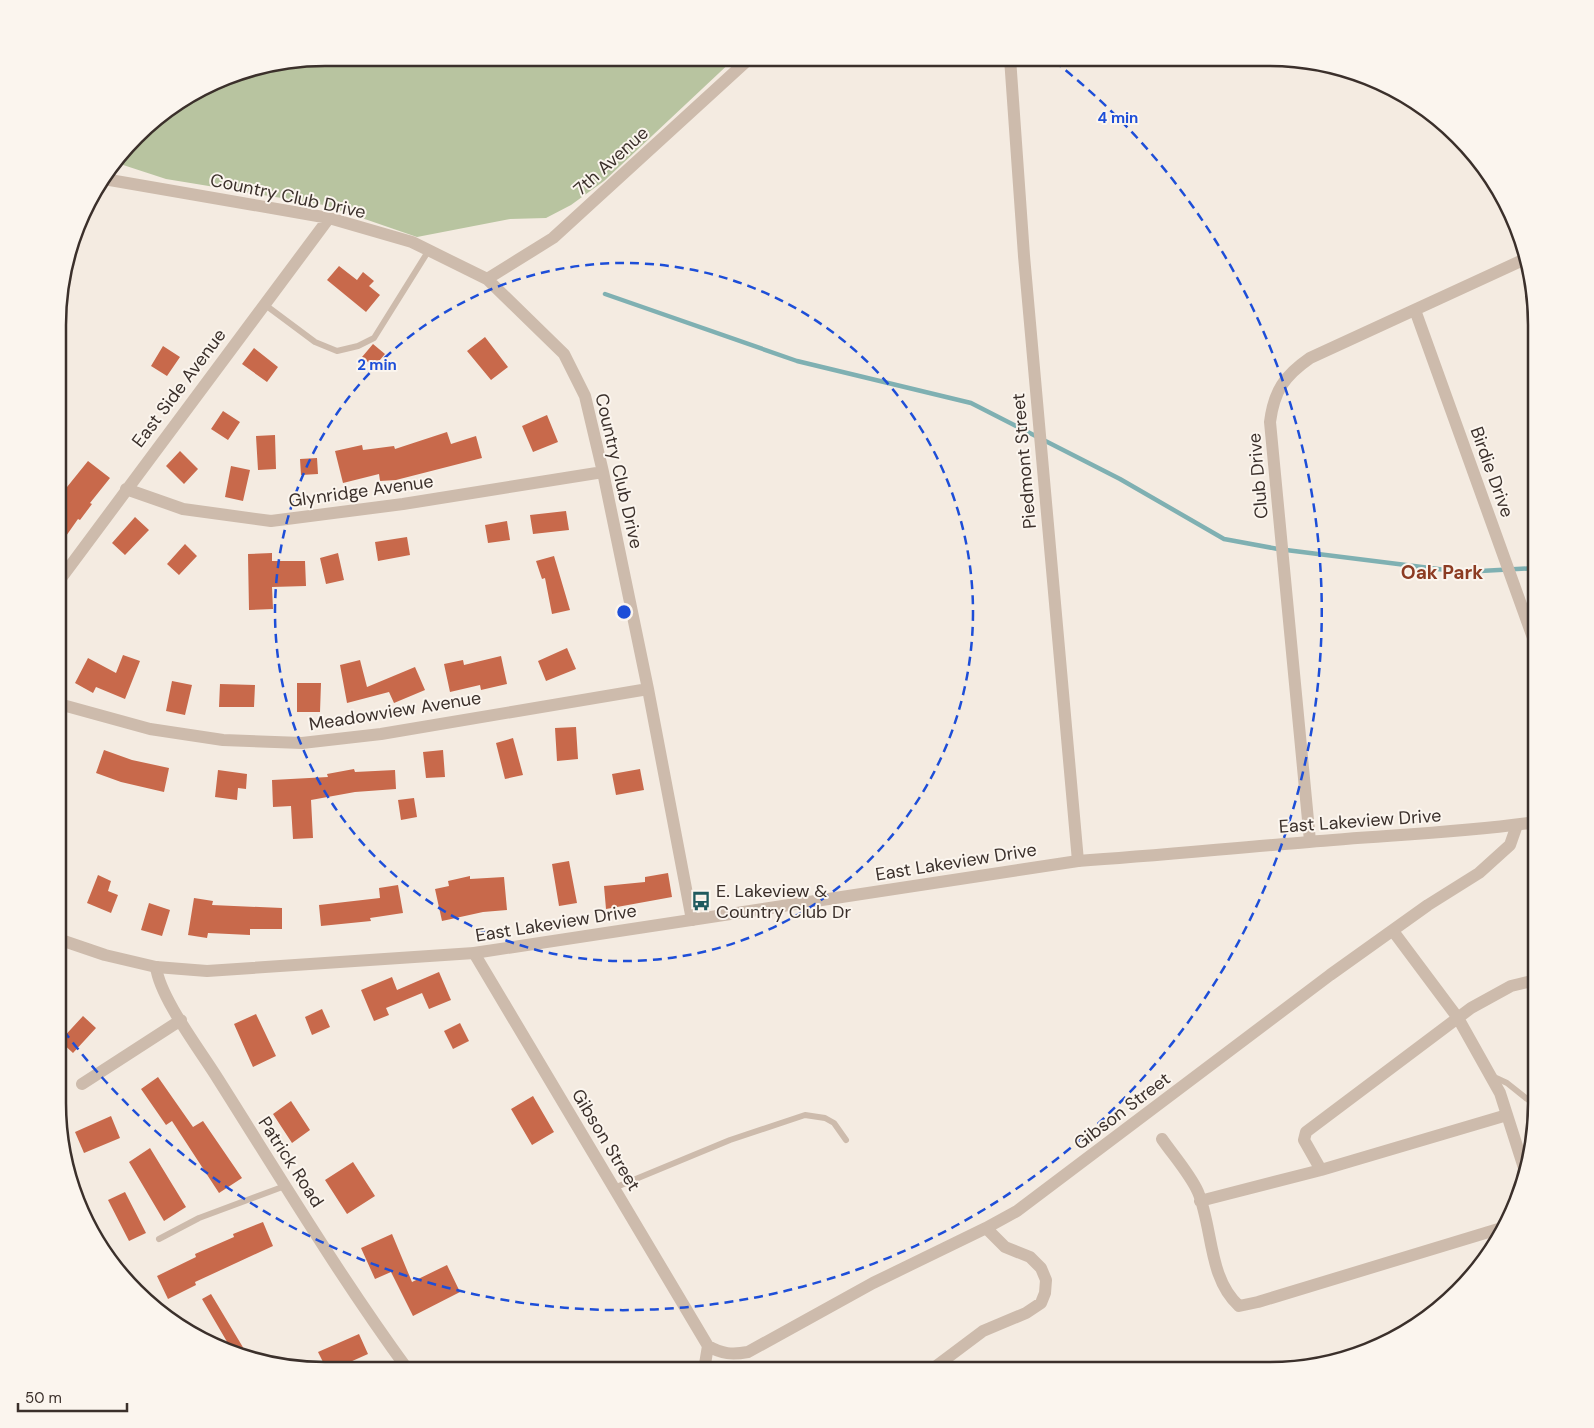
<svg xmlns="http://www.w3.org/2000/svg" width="1594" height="1428" viewBox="0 0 1594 1428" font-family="'DM Sans',sans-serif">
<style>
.green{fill:#b8c4a0}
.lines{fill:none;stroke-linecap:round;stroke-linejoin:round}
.stream{stroke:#7fb0b2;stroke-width:4.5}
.building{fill:#c8694b}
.service{stroke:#cdbbac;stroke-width:6}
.minor{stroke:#cdbbac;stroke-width:12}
.tertiary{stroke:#cdbbac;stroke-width:12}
.ring{fill:none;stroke:#1d4ed8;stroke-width:2.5;stroke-dasharray:9 6}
.labels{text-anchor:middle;stroke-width:4;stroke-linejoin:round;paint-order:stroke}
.street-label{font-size:18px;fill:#3b302b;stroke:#fbf5ee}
.poi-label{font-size:18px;fill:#3b302b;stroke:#fbf5ee;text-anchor:start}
.neighbourhood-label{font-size:19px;font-weight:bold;fill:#8c3b22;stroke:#fbf5ee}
.rim{fill:none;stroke:#3b302b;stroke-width:2.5}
.centre{fill:#1d4ed8;stroke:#fbf5ee;stroke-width:2.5}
.ring-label{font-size:15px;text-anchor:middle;font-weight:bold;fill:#1d4ed8;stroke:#fbf5ee;stroke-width:4;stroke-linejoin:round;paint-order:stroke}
</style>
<rect width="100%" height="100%" fill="#f4ebe1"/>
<path class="green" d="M 325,58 L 735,58 L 604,181 L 571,205 L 546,218 L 510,219 L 417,237 L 324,205 L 166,179 L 117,163 L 149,124 L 239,72 Z"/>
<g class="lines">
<path class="stream" d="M 605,294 L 797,361 L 971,403 L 1120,479 L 1224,539 L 1278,549 L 1462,572 L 1536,568"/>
</g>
<path class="building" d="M 339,266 L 357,280 L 363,272 L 374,281 L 369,286 L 380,295 L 366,312 L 327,280 Z
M 485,337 L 508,367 L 491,380 L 467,351 Z
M 373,344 L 385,354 L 374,367 L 362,357 Z
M 163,346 L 180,357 L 167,376 L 151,366 Z
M 254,348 L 278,367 L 267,382 L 242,364 Z
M 223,411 L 240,422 L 228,440 L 211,429 Z
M 547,415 L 558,442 L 533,452 L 522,426 Z
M 447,432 L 451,444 L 476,436 L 482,458 L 396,480 L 380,481 L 379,474 L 343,483 L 335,451 L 362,445 L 363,450 L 394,446 L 395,449 Z
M 275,435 L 276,469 L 258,470 L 256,436 Z
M 180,451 L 198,469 L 184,484 L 166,466 Z
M 317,458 L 318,474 L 301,475 L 300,459 Z
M 88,461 L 110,478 L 90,503 L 92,504 L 80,520 L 78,519 L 59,546 L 59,482 L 67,487 Z
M 231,466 L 250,470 L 243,501 L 225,497 Z
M 566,511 L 569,530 L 533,534 L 530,515 Z
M 135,517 L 149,530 L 125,555 L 112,543 Z
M 507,521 L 510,540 L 488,543 L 485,525 Z
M 407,537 L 410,555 L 378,561 L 375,542 Z
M 185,544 L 197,556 L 179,575 L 167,564 Z
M 272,553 L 272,561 L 305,561 L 306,586 L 272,587 L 273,609 L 249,610 L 248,554 Z
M 338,553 L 344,580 L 326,584 L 320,558 Z
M 554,556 L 570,610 L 552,614 L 545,578 L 542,579 L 536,561 Z
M 567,648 L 576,669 L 546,681 L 538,661 Z
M 123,655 L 140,661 L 125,699 L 96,687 L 93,693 L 75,683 L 88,658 L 116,673 Z
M 501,656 L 507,684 L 481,690 L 480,685 L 450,692 L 444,664 L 463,660 L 464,665 Z
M 360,660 L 367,687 L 415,667 L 425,690 L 394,703 L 389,692 L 347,703 L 340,665 Z
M 172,681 L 192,685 L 185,715 L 166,711 Z
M 297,683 L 321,683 L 320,712 L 297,712 Z
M 220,684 L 255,685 L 254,707 L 219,707 Z
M 576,727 L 578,759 L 557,761 L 555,728 Z
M 513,738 L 523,775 L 505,779 L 496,743 Z
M 104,750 L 132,760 L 169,768 L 164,792 L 121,782 L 96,773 Z
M 443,750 L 445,777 L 426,778 L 423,752 Z
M 354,769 L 355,772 L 395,770 L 396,789 L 355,792 L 311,800 L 313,838 L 293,839 L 291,806 L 273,807 L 272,780 L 328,777 L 327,774 Z
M 640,769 L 644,790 L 616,795 L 612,774 Z
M 218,770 L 247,774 L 246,789 L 238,788 L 237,800 L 215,797 Z
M 414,798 L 417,817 L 401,820 L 398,800 Z
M 569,861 L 577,903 L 559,906 L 552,864 Z
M 668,873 L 672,897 L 606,909 L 604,886 L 645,882 L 645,877 Z
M 98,875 L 111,881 L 108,891 L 118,895 L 111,913 L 87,903 Z
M 470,876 L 470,879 L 504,877 L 507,910 L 483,912 L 442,921 L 435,889 L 449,886 L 448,881 Z
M 398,885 L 403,913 L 370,918 L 371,921 L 321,926 L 319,905 L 380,898 L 379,888 Z
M 194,898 L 213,901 L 212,905 L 282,908 L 282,929 L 250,929 L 250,935 L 208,933 L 207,938 L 188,935 Z
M 149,903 L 170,910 L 162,936 L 141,930 Z
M 439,972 L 451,1000 L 429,1009 L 422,993 L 386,1008 L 389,1015 L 374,1021 L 361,990 L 392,977 L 397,990 Z
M 322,1009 L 330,1027 L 312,1035 L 305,1017 Z
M 256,1014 L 276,1056 L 253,1067 L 234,1024 Z
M 83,1016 L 96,1028 L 73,1053 L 60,1041 Z
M 460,1023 L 469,1041 L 453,1049 L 444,1031 Z
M 158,1077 L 193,1127 L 203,1121 L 242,1178 L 219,1193 L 172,1121 L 166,1125 L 141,1089 Z
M 533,1096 L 554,1132 L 532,1145 L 511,1109 Z
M 291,1101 L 310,1130 L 292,1143 L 273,1114 Z
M 111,1116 L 120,1138 L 84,1153 L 75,1132 Z
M 150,1148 L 186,1207 L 164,1221 L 129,1162 Z
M 353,1162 L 375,1196 L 347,1214 L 325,1180 Z
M 125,1192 L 146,1233 L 129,1241 L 108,1200 Z
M 263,1222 L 273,1246 L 195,1282 L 196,1285 L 168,1299 L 157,1276 L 196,1257 L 195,1254 L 234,1237 L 233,1234 Z
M 392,1234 L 412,1282 L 447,1265 L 460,1292 L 413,1316 L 391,1272 L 375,1279 L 361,1248 Z
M 211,1294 L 244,1349 L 237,1353 L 233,1352 L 202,1299 Z
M 359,1334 L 368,1354 L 332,1370 L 327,1370 L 318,1352 Z"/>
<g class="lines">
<path class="service" d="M 264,304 L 315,342 L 337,351 L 358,346 L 374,338 L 429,250
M 1494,1077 L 1507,1083 L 1536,1106
M 614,1188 L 730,1140 L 805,1115 L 825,1118 L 834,1123 L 846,1140
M 159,1239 L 199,1218 L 285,1186"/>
<path class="minor" d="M 1010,58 L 1024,256 L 1078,861
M 104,179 L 329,218 L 412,242 L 487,279 L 564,354 L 585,396 L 603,472 L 648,689 L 692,920
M 487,279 L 553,238 L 750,58
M 1415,310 L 1536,646
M 126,489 L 183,509 L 271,521 L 403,504 L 603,472
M 59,581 L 329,218
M 59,704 L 150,729 L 223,740 L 302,743 L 381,734 L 648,689
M 1310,841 L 1270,422 C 1274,391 1284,376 1310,358 L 1525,259
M 1393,931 L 1458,1018 L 1500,1093 L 1524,1168
M 474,953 L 708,1346
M 156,967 C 160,998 200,1050 218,1079 C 280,1177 340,1277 408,1370
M 82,1084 L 181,1020
M 1162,1139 C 1173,1155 1190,1174 1198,1192 C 1213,1228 1208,1278 1239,1306 L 1258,1302 L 1505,1227
M 1321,1170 L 1304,1140 L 1306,1132 L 1471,1008 L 1511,986 L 1536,980
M 1200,1201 L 1321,1170 L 1507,1115
M 704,1370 L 708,1346 C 722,1354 732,1355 748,1352 L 873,1283 L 986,1228 L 1017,1211 L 1330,975 L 1428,905 L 1479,873 L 1510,845 L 1517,825
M 931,1370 L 983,1331 L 1026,1313 L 1041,1303 L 1045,1293 L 1046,1280 L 1041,1268 L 1030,1257 L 1005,1247 L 986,1228"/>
<path class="tertiary" d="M 58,939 L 105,955 L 156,967 L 207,971 L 474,953 L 1078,861 C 1155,856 1232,848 1309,842 C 1385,835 1461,833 1536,822"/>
</g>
<g class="ring">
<circle cx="624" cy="612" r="349"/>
<path d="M1054 61A699 699 0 1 1 58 1023"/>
</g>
<defs>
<symbol id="bus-bare" viewBox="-9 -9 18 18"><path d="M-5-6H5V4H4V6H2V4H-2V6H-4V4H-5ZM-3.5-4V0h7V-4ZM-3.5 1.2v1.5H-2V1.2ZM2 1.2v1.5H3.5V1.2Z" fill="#1f5a5e" stroke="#fbf5ee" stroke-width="2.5" paint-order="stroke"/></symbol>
</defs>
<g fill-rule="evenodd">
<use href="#bus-bare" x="687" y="887" width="28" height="28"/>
</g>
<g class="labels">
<g class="street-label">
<text transform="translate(611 161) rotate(-42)" y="6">7th Avenue</text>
<text transform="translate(288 196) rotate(12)" y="6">Country Club Drive</text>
<text transform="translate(179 388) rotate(-53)" y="6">East Side Avenue</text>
<text transform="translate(1024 461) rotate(-95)" y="6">Piedmont Street</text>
<text transform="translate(619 471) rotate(77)" y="6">Country Club Drive</text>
<text transform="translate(1492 472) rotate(70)" y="6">Birdie Drive</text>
<text transform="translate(1258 476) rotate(-95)" y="6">Club Drive</text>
<text transform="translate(361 491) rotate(-8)" y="6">Glynridge Avenue</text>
<text transform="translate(395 711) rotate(-9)" y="6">Meadowview Avenue</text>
<text transform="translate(1360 821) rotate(-4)" y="6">East Lakeview Drive</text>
<text transform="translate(956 862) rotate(-9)" y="6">East Lakeview Drive</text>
<text transform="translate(556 923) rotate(-9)" y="6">East Lakeview Drive</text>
<text transform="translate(1122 1111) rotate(-37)" y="6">Gibson Street</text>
<text transform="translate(606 1140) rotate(59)" y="6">Gibson Street</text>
<text transform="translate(291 1162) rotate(57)" y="6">Patrick Road</text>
</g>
<g class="poi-label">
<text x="716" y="897">E. Lakeview &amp;<tspan x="716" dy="21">Country Club Dr</tspan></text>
</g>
<g class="neighbourhood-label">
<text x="1442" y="579">Oak Park</text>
</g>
</g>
<path d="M0 0H1594V1428H0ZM325 66H1269A259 259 0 0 1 1528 325V1103A259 259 0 0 1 1269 1362H325A259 259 0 0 1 66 1103V325A259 259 0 0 1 325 66Z" fill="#fbf5ee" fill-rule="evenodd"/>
<path class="rim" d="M325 66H1269A259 259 0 0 1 1528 325V1103A259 259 0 0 1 1269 1362H325A259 259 0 0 1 66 1103V325A259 259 0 0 1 325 66Z"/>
<circle cx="624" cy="612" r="8" class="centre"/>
<g class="ring-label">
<text x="1118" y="123">4 min</text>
<text x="377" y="370">2 min</text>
</g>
<path d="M18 1403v8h109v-8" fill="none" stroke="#3b302b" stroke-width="2.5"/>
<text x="25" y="1403" font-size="15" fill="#3b302b" stroke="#fbf5ee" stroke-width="4" paint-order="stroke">50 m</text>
</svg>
